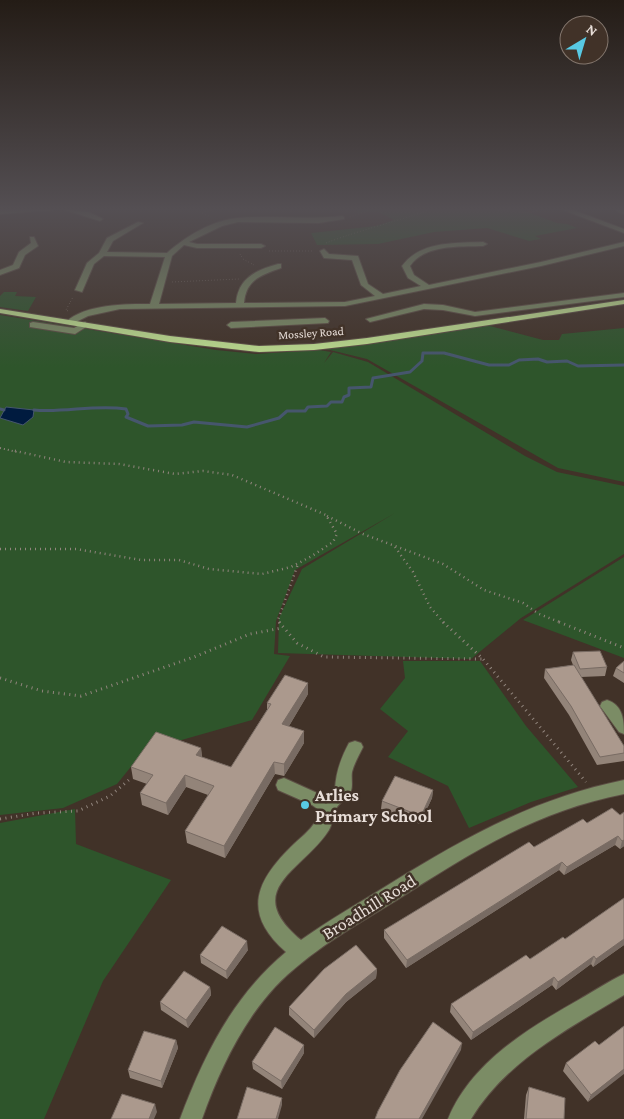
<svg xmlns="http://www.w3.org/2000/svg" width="624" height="1119" viewBox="0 0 624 1119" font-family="'Crimson Pro',serif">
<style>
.green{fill:#2e552b}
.water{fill:#001b3f;stroke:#46566d}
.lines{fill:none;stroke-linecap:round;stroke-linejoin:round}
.stream{stroke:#46566d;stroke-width:3}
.minor-casing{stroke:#5c4e44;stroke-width:2}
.major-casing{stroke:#5c4e44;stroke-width:2}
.path-far3{stroke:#91857d;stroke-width:1;stroke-dasharray:0.5 2.5;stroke-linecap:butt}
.path-far2{stroke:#91857d;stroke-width:2;stroke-dasharray:1 3;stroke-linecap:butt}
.path-far1{stroke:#91857d;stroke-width:2.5;stroke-dasharray:1 4;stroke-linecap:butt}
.path{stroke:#91857d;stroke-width:3;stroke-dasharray:1 4.5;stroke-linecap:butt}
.minor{fill:#7b8c65;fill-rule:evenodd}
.major{fill:#c0e191;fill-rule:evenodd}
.wall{fill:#938479}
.shaded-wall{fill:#786b63}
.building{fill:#ab998d;stroke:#786b63}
.poi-dot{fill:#58c9e3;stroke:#413228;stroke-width:2}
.labels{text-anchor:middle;stroke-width:5;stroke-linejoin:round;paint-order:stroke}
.far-street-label{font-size:12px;fill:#e8ded8;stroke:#413228}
.near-poi-label{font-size:18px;font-weight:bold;fill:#e8ded8;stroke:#413228;text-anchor:start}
.near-street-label{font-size:18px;fill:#e8ded8;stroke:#413228}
</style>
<rect width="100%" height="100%" fill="#413228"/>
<path class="green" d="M 358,210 L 522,210 L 557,223 L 567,224 L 577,228 L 535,236 L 541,239 L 529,241 L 487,228 L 434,232 L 378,244 L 317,245 L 311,233 L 376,226 L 394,220 L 377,211 L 357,213 Z
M 4,292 L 17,292 L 15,296 L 36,297 L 28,311 L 0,307 L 0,296 Z
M 0,315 L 216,350 L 256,354 L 319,350 L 331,352 L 324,363 L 333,352 L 368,362 L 525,456 L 557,472 L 624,486 L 624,554 L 521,618 L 471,659 L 278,653 L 279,618 L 302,569 L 395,513 L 295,570 L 276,621 L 274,654 L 290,656 L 252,720 L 171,743 L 155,737 L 117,784 L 63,808 L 0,815 Z
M 486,325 L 543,340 L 559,340 L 562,334 L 624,328 L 624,482 L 558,468 L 367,359 L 326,349 Z
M 624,557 L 624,658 L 523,620 Z
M 403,661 L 480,661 L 526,726 L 578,787 L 531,802 L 469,828 L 448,786 L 388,757 L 408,731 L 380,709 L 405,678 Z
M 75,809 L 76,844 L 171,880 L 103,981 L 44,1119 L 0,1119 L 0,823 Z"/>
<path class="water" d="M 6,407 L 34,410 L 33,417 L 23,425 L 0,418 Z"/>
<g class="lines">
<path class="stream" d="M 0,409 L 4,410
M 34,410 C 65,413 95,404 126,409 L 128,414 L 126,417 L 148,426 L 182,425 L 194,422 L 247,427 L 279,418 L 287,411 L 305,411 L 308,407 L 327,406 L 331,402 L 342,402 L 344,397 L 349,395 L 349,388 L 371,387 L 373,378 L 410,372 L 422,361 L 423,353 L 444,353 L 489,365 L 509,365 L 519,360 L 538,359 L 547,362 L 567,361 L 578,366 L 624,365"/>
<defs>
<path id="minor" d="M 0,210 L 53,210 L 0,214 Z
M 65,210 L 89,212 L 103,219 L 100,221 Z
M 563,210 L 573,210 L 624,229 L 624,233 Z
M 616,210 L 624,210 L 624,214 L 617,211 Z
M 342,216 L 344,217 L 344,219 L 319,223 L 238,222 L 222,226 L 189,242 L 197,244 L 261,244 L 265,246 L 261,248 L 197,248 L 184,245 L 172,256 L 159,304 L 236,303 C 238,278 256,270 278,264 L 281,264 L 281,268 C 261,275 246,280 244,303 L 345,302 L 375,296 L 361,285 L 352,260 L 324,258 L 320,251 L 324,249 L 329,254 L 358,256 L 368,284 L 383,294 L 421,286 L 408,278 L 402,266 C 420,241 455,243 483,242 L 487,244 L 483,246 C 460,247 425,244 410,266 L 414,275 L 429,285 L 541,262 L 624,242 L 624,246 L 541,266 L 345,306 L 120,309 L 88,316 L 70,325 L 66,322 C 85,304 126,304 150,304 L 165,257 L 104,256 L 94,264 L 82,292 L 75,290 L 87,263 L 99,253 L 107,238 L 138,222 L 143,223 L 113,241 L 107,252 L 167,253 C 186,236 213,220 238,218 C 273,215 307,220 342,216 Z
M 30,237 L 34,237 L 38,246 L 25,255 L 19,268 L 0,275 L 0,270 L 13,265 L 19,252 L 31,243 Z
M 624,293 L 624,297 L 475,316 L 443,310 L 424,309 L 370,322 L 366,319 L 424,304 L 443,305 L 475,312 Z
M 325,318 L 329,321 L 328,323 L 231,328 L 227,325 L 231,322 Z
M 33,322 L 74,328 L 85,322 L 89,325 L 75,334 L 30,327 L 30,323 Z
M 607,700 C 623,705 624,720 624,734 L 619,732 L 600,706 L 602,702 Z
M 355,741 L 361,743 L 363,747 C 359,755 354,764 352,772 C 351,778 353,785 351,791 C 349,799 339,802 336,809 C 333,815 333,823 329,830 C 303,871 240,889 301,940 C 329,920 359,903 388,885 C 464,838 535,798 624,780 L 624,794 C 533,812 469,854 392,903 C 351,928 309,952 275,987 C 241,1024 219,1071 202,1119 L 180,1119 C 204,1055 233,996 286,952 C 240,912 257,879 295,843 C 305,834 318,824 319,810 L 312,805 L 278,790 L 276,785 L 278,780 L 284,778 L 326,797 L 335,789 C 336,771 341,758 349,743 Z
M 624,974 L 624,995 C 568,1029 506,1061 471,1119 L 448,1119 C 471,1062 529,1028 580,999 C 594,991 609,981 624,974 Z"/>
<path id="major" d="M 624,300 L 624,304 L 367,344 L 314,350 L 259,352 L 170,342 L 0,313 L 0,309 L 170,336 L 259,346 L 314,344 L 367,338 Z"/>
</defs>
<use href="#minor" class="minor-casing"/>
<use href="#major" class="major-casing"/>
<path class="path-far3" d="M 211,210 L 201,213 L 211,217
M 498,210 L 530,213 L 539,210
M 350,217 L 370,210
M 326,243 C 360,230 395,222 429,210
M 269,251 L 313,251
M 240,254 L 243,259 L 254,265
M 172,282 L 239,279
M 68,311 L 66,310 L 73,297"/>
<path class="path-far2" d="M 0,448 L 17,452"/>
<path class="path-far1" d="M 327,516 L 363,534 L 443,564 L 484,590 L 523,603 L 539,614 L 562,623
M 395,547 L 413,572 L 430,607 L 444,623
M 0,549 L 76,549 L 141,560 L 179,560 L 209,569 L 262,574 L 291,567 L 312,556 L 333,542 L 337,534 L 326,515 L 232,475 L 203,471 L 175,474 L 119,464 L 66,462 L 11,450
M 280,623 L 278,620 L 298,564"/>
<path class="path" d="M 279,622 L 297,643 L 324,657 L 483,659
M 443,622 L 483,659 L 586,782
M 559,622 L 624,648
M 0,678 L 42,691 L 81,696 L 194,657 L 250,634 L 282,628
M 0,819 L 37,813 L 78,811 L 110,796 L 130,779"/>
<use href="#minor" class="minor"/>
<use href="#major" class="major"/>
</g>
<path class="wall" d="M 573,652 L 607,667 L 605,676 L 581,677 L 624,746 L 624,761 L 597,765 L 569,715 L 544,678 L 545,669 L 573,665 L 571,660 Z
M 624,661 L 624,683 L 613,676 L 616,668 Z
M 308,694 L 289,726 L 304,731 L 304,743 L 284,776 L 275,774 L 225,858 L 187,843 L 185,831 L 208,795 L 186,787 L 168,815 L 142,805 L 140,793 L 147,784 L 133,779 L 131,767 L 201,748 L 202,757 L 231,767 L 267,710 L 267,703 Z
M 433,790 L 432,798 L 420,824 L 381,809 L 382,801 Z
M 612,808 L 624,846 L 620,849 L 615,845 L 564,875 L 559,870 L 406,968 L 384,938 L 384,930 L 534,847 L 587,823 Z
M 624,898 L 624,945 L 593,967 L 591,964 L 556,990 L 552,985 L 471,1040 L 450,1012 L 451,1004 L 565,939 Z
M 248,950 L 227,979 L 201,963 L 200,955 Z
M 377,969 L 376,978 L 346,1002 L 314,1038 L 289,1015 L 289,1007 Z
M 210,987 L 211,995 L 188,1028 L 161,1010 L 160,1002 Z
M 624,1026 L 588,1102 L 563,1071 L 566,1063 L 599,1045 Z
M 176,1040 L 178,1048 L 162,1088 L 130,1078 L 128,1070 Z
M 304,1053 L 282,1089 L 253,1069 L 252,1062 Z
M 529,1087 L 564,1119 L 524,1119 L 526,1095 Z"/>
<path class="shaded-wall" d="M 308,683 L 308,694 L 283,736 L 282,724 Z
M 304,731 L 304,743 L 284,776 L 284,764 Z
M 201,748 L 202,760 L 196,755 Z
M 274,762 L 275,774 L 225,858 L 224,846 Z
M 185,775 L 186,787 L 168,815 L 166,803 Z
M 433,790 L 432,798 L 420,824 L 421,816 Z
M 618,836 L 615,845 L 564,875 L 567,867 Z
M 624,840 L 624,846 L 620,849 L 622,841 Z
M 562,862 L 559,870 L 406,968 L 407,960 Z
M 624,939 L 624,945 L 593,967 L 596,959 Z
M 247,941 L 248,950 L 227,979 L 226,971 Z
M 594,956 L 591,964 L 556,990 L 558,982 Z
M 377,969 L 376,978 L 346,1002 L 314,1038 L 314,1030 L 346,994 Z
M 554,977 L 552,985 L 471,1040 L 473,1032 Z
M 210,987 L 211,995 L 188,1028 L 186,1020 Z
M 176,1040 L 178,1048 L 162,1088 L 161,1081 Z
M 462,1043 L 461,1050 L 422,1119 L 419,1119 Z
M 304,1045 L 304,1053 L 282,1089 L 281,1081 Z
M 624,1069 L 624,1074 L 588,1102 L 591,1095 Z
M 282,1098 L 282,1105 L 278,1119 L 276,1119 Z
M 155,1104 L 157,1112 L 154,1119 L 149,1119 Z"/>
<path class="building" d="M 600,651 L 607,667 L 580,669 L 573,652 Z
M 624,661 L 624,673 L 616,668 Z
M 574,665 L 624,746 L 624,753 L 600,757 L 571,706 L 545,669 Z
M 285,675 L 308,683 L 282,724 L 304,731 L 284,764 L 274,762 L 224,846 L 185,831 L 214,786 L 185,775 L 166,803 L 140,793 L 153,775 L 131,767 L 156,732 L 201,748 L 196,755 L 231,767 L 271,704 L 267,703 Z
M 395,776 L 433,790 L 421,816 L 382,801 Z
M 612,808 L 620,815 L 624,812 L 624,840 L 622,841 L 618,836 L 567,867 L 562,862 L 407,960 L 384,930 L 529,842 L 534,847 L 583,819 L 587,823 Z
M 624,898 L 624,939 L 596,959 L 594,956 L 558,982 L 554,977 L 473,1032 L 451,1004 L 526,955 L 530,959 L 563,937 L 565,939 Z
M 222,926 L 247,941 L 226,971 L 200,955 Z
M 356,945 L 377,969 L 346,994 L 314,1030 L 289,1007 L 324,969 Z
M 184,971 L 210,987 L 186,1020 L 160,1002 Z
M 433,1022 L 462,1043 L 419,1119 L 375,1119 L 378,1111 L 400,1070 Z
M 624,1026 L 624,1069 L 591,1095 L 566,1063 L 595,1041 L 599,1045 Z
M 275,1027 L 304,1045 L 281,1081 L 252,1062 Z
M 144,1031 L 176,1040 L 161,1081 L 128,1070 Z
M 247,1087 L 282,1098 L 276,1119 L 237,1119 Z
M 529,1087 L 565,1098 L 564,1119 L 526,1119 Z
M 122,1094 L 155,1104 L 149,1119 L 111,1119 Z"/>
<linearGradient id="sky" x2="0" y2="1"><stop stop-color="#241c16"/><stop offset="0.57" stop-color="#544f53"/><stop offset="1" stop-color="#544f53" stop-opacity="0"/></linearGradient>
<rect width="624" height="367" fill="url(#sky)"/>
<circle class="poi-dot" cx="305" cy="805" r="5"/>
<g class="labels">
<g class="far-street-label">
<text transform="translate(311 333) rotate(-4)" y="4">Mossley Road</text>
</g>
<g class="near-poi-label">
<text x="315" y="801">Arlies<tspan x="315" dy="21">Primary School</tspan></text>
</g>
<g class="near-street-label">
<text transform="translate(369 907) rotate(-32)" y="6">Broadhill Road</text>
</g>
</g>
<g transform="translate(584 40) rotate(38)"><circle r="24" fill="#413228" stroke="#84776e"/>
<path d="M0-4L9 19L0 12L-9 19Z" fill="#58c9e3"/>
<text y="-8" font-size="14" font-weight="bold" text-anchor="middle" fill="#e8ded8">N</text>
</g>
</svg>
